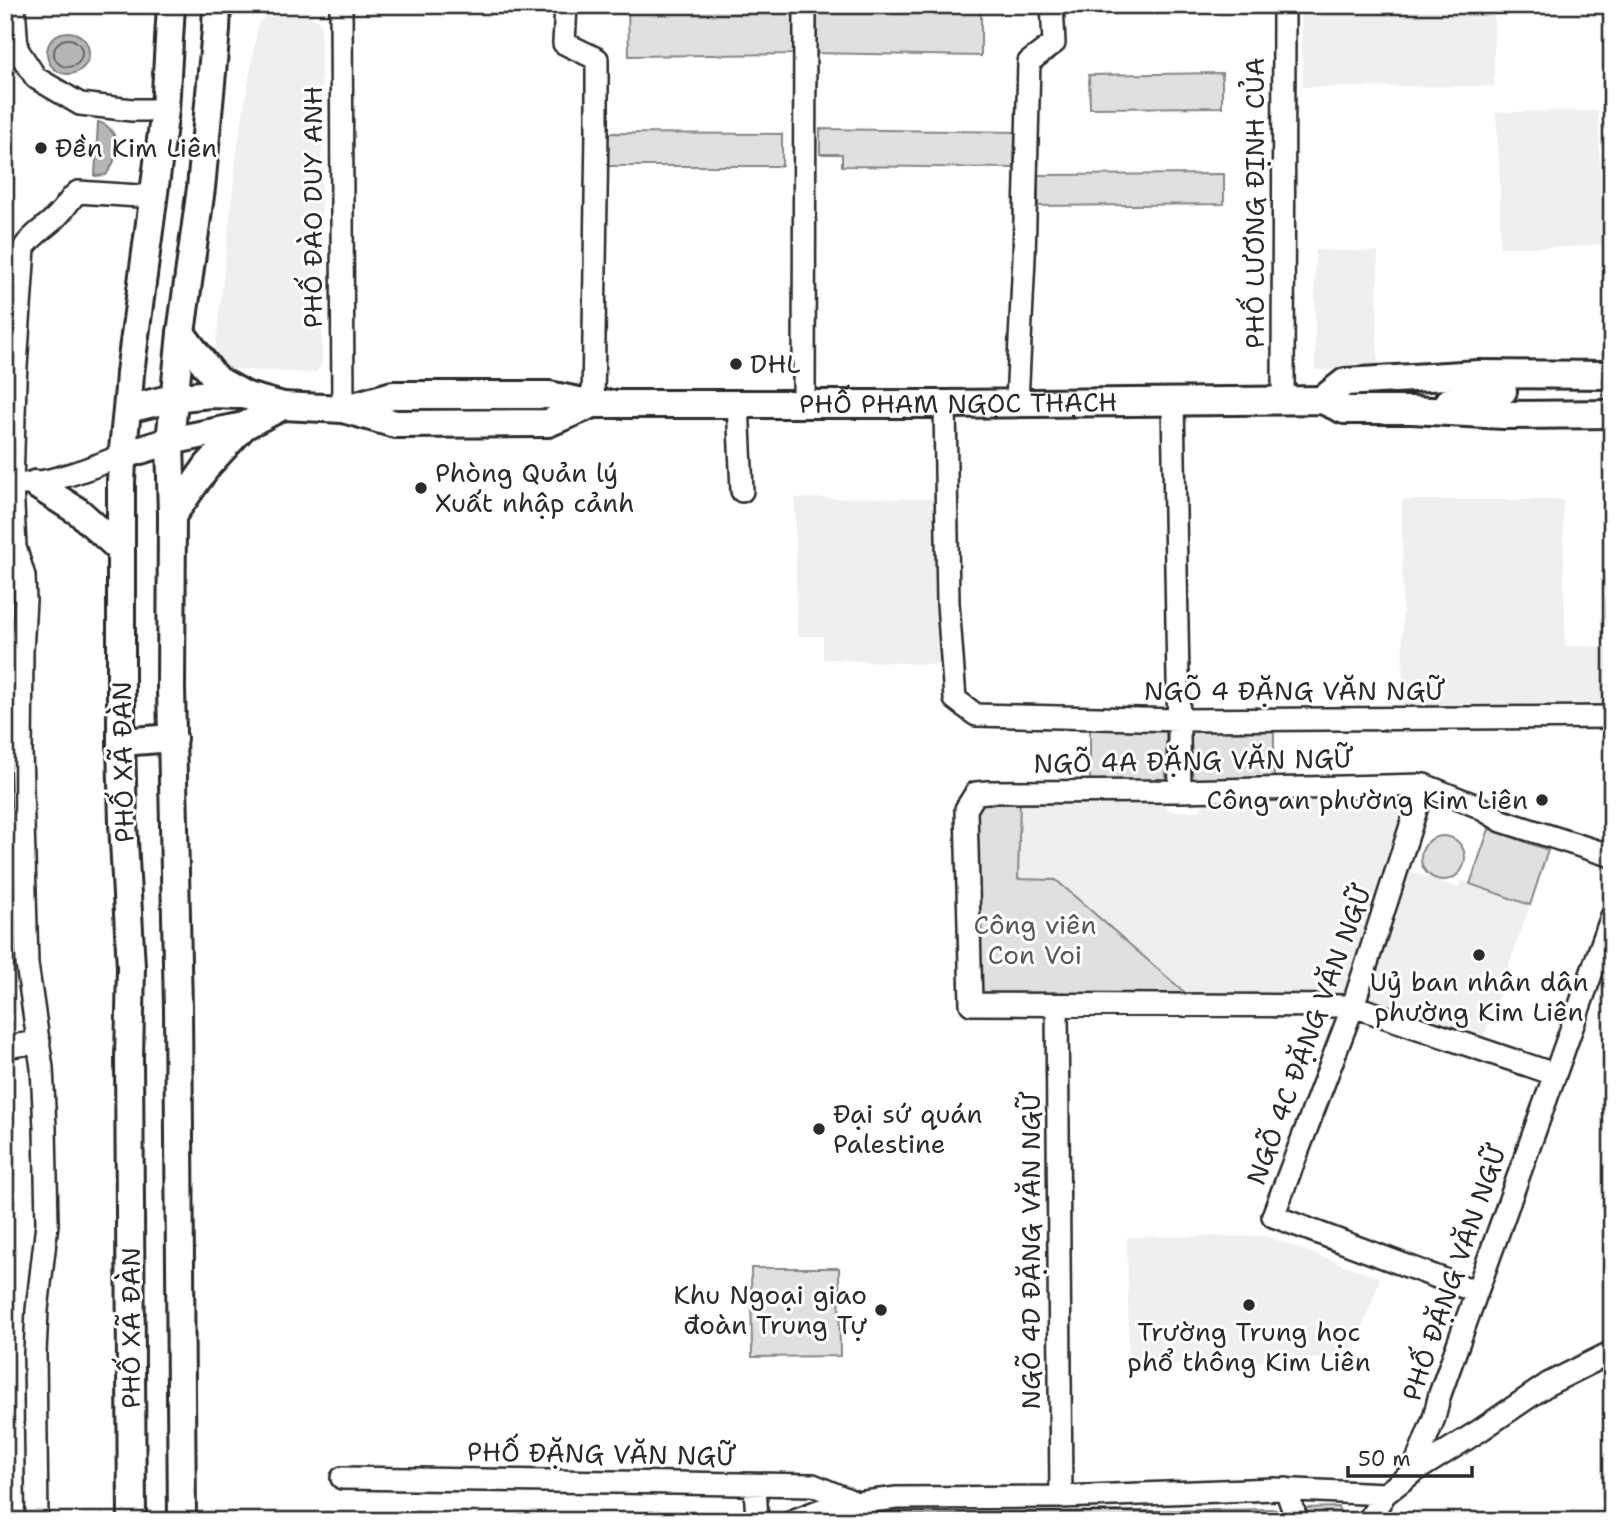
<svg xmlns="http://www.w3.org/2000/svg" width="1617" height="1526" viewBox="0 0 1617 1526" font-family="'Shantell Sans',sans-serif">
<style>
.built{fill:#efefef}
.green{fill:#e0e0e0;stroke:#868686;stroke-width:2}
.water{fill:#b6b6b6;stroke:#7e7e7e;stroke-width:2}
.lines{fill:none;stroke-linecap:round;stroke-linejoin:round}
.shore{stroke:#636363;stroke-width:2}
.minor-casing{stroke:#2b2b2b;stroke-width:26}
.major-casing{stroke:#2b2b2b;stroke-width:32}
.minor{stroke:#fff;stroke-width:21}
.major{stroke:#fff;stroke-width:26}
.poi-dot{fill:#2b2b2b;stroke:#fff;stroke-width:2.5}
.labels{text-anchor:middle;stroke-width:6;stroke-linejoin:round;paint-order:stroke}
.poi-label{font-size:26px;fill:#2b2b2b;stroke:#fff;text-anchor:start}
.street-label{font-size:26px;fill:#2b2b2b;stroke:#fff}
.park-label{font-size:26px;fill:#585858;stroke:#fff}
</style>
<rect width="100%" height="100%" fill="#fff"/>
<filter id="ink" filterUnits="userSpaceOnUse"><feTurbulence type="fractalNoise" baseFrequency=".0143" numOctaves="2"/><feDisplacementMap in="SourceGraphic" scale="14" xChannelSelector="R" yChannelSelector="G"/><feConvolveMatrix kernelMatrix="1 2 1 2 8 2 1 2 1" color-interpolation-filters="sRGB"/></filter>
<g filter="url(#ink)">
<path class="built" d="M 1301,5 L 1494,5 L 1494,86 L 1303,87 Z
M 309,15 L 321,23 L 322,364 L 315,373 L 225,369 L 214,360 L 238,144 L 258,24 L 265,17 Z
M 1598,111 L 1602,244 L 1568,247 L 1500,247 L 1500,186 L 1496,112 Z
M 1315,250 L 1378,252 L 1377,340 L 1379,370 L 1315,370 Z
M 795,498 L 943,499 L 944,665 L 823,659 L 823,636 L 797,636 Z
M 1402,500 L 1563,500 L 1565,646 L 1612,647 L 1612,712 L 1403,712 Z
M 1395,797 L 1407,811 L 1352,992 L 1336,998 L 1191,998 L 1056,880 L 1018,879 L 1020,801 L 1158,799 L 1171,811 L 1200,811 L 1206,799 Z
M 1408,870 L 1458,888 L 1462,880 L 1530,905 L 1483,1039 L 1364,996 Z
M 1265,1236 L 1380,1278 L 1352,1357 L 1129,1366 L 1127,1237 Z"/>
<path class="green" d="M 628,5 L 797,5 L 798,54 L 629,56 Z
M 811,5 L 981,5 L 981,56 L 811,53 Z
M 1222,73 L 1222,107 L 1090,108 L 1089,75 Z
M 820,129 L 1015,132 L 1014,168 L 842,166 L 842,154 L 820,154 Z
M 608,133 L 782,134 L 782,166 L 608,166 Z
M 1224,174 L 1224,204 L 1038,206 L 1038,175 Z
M 1090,727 L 1166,728 L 1166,782 L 1090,781 Z
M 1188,729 L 1274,729 L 1274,781 L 1188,780 Z
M 980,801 L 1020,801 L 1018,879 L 1056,880 L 1191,998 L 977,998 L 973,810 Z
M 1489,829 L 1548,850 L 1530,905 L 1470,884 Z
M1421 858a22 22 0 1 1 44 0a22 22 0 1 1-44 0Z
M 751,1268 L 839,1268 L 840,1356 L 752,1357 Z
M 1338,1507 L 1342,1515 L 1341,1521 L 1306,1521 L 1304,1509 L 1306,1508 Z
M 1270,1509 L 1278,1510 L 1287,1521 L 851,1521 L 871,1516 L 899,1515 Z"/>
<path class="water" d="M47 53a21 21 0 1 1 42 0a21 21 0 1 1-42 0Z
M 98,122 C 112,125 119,140 116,154 C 115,161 110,169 106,175 L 95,176 Z"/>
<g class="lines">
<path class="shore" d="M54 53a14 14 0 1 1 28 0a14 14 0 1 1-28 0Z"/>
<defs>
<path id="minor" d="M 14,5 L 17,49 L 36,78 L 80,104 L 132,110 L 165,110
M 341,5 L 343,409
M 566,5 L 564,43 L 597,59 L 597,128 L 593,404
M 1283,400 L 1284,5
M 1017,402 L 1024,258 L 1029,62 L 1054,43 L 1052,5
M 1173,402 L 1180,791
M 804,403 L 805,5
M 738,404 L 742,491
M 945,404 L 948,603 L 955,699 L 976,715 L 1179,720 L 1612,717
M 25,484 C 55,482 93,467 121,456
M 1424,785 L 1353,1006 L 1273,1216 L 1477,1292
M 1057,1005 L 1061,1497
M 5,1047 L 39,1042
M 1554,1074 L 1353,1006 L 971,1004 L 966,809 L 976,793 L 987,792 L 1180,791 L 1424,785 L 1477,806 L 1502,821 L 1612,856
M 1412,1473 L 1434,1418 L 1440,1394 L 1612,916
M 342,1478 L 813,1485 L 856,1503
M 755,1485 L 757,1521
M 1286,1489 L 1297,1521
M 37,1521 L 35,1353 L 37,1310 L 47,1224 L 45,1128 L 42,1068 L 27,964 L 21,751 L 22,652 L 25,600 L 24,576 L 15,547 L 12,485 L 15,381 L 24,248 C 33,233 49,226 60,213 C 68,205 68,200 78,192 L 154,197
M 792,1521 L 821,1510 L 856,1503 L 897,1498 L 1061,1497 L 1274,1489 L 1385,1494
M 1368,1521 L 1385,1494 L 1412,1473 L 1479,1431 L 1548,1384 L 1612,1352"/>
<g id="major">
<path d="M 181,333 L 216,379 L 243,394"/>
<path d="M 1322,400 L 1345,382 L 1479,374 L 1612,375"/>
<path d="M 1448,402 L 1503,391"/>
<path d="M 128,409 L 173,398 L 210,394 L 243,395 L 283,406 L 343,409 L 395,424 L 548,423 L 593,404"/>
<path id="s1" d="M 343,409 L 393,395 L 549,395 L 593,404 L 945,404 L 1322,400 L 1344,410 L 1412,410 L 1504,415 L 1612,414"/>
<path d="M 121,456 L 170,441 L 244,426 L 283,406"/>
<path d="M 35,484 L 79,512 L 121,550"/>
<path d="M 172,516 L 208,465 L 244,426"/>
<path d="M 121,742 L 173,738"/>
<path d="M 132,1521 L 129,1058 L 131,967 L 123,823 L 121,742 L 121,483 C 122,446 128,410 130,373 L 165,110 L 171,5"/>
<path d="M 182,1521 L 178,1008 L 171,688 L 172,516 L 170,441 L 181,333 L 201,188 L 216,30 L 217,5"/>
</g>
</defs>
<use href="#minor" class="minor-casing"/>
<use href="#major" class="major-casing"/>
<use href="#minor" class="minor"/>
<use href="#major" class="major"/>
</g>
</g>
<g class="poi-dot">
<circle cx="41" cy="148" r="7"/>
<circle cx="736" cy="364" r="7"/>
<circle cx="421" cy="488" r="7"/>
<circle cx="1542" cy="800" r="7"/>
<circle cx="1479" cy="955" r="7"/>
<circle cx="819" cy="1129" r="7"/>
<circle cx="1249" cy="1305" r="7"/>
<circle cx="881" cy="1310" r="7"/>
</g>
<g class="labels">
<g class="poi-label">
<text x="55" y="157">Đền Kim Liên</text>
<text x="750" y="373">DHL</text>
<text x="435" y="482">Phòng Quản lý<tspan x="435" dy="30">Xuất nhập cảnh</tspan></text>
<text x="1528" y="809" text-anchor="end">Công an phường Kim Liên</text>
<text x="1479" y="991" text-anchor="middle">Uỷ ban nhân dân<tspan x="1479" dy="30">phường Kim Liên</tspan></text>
<text x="833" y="1123">Đại sứ quán<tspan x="833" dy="30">Palestine</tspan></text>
<text x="867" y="1304" text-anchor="end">Khu Ngoại giao<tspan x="867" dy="30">đoàn Trung Tự</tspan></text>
<text x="1249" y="1341" text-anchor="middle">Trường Trung học<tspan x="1249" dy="30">phổ thông Kim Liên</tspan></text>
</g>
<g class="street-label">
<text transform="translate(1255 203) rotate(-90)" y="9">PHỐ LƯƠNG ĐỊNH CỦA</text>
<text transform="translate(313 207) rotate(-90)" y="9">PHỐ ĐÀO DUY ANH</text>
<text dy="9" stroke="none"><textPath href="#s1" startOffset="618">PHỐ PHẠM NGỌC THẠCH</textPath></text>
<text x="1294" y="700">NGÕ 4 ĐẶNG VĂN NGỮ</text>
<text transform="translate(1193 761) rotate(-1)" y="9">NGÕ 4A ĐẶNG VĂN NGỮ</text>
<text transform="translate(123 762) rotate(-91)" y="9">PHỐ XÃ ĐÀN</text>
<text transform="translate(1309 1035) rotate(-70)" y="9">NGÕ 4C ĐẶNG VĂN NGỮ</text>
<text transform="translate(1031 1251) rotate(-90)" y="9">NGÕ 4D ĐẶNG VĂN NGỮ</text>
<text transform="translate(1454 1273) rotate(-71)" y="9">PHỐ ĐẶNG VĂN NGỮ</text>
<text transform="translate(131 1328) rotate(-90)" y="9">PHỐ XÃ ĐÀN</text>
<text transform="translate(601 1454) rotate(1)" y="9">PHỐ ĐẶNG VĂN NGỮ</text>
</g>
<g class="park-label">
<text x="1035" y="934">Công viên<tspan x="1035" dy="30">Con Voi</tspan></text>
</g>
</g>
<rect width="1617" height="1526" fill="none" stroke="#fff" stroke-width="28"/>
<rect x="14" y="14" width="1589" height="1498" fill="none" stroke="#2b2b2b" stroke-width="2.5" filter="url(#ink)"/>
<path d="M1348 1466v10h124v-10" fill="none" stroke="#2b2b2b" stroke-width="3.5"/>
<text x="1358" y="1466" font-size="21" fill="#2b2b2b" stroke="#ffffff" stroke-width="5" paint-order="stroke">50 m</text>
</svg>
